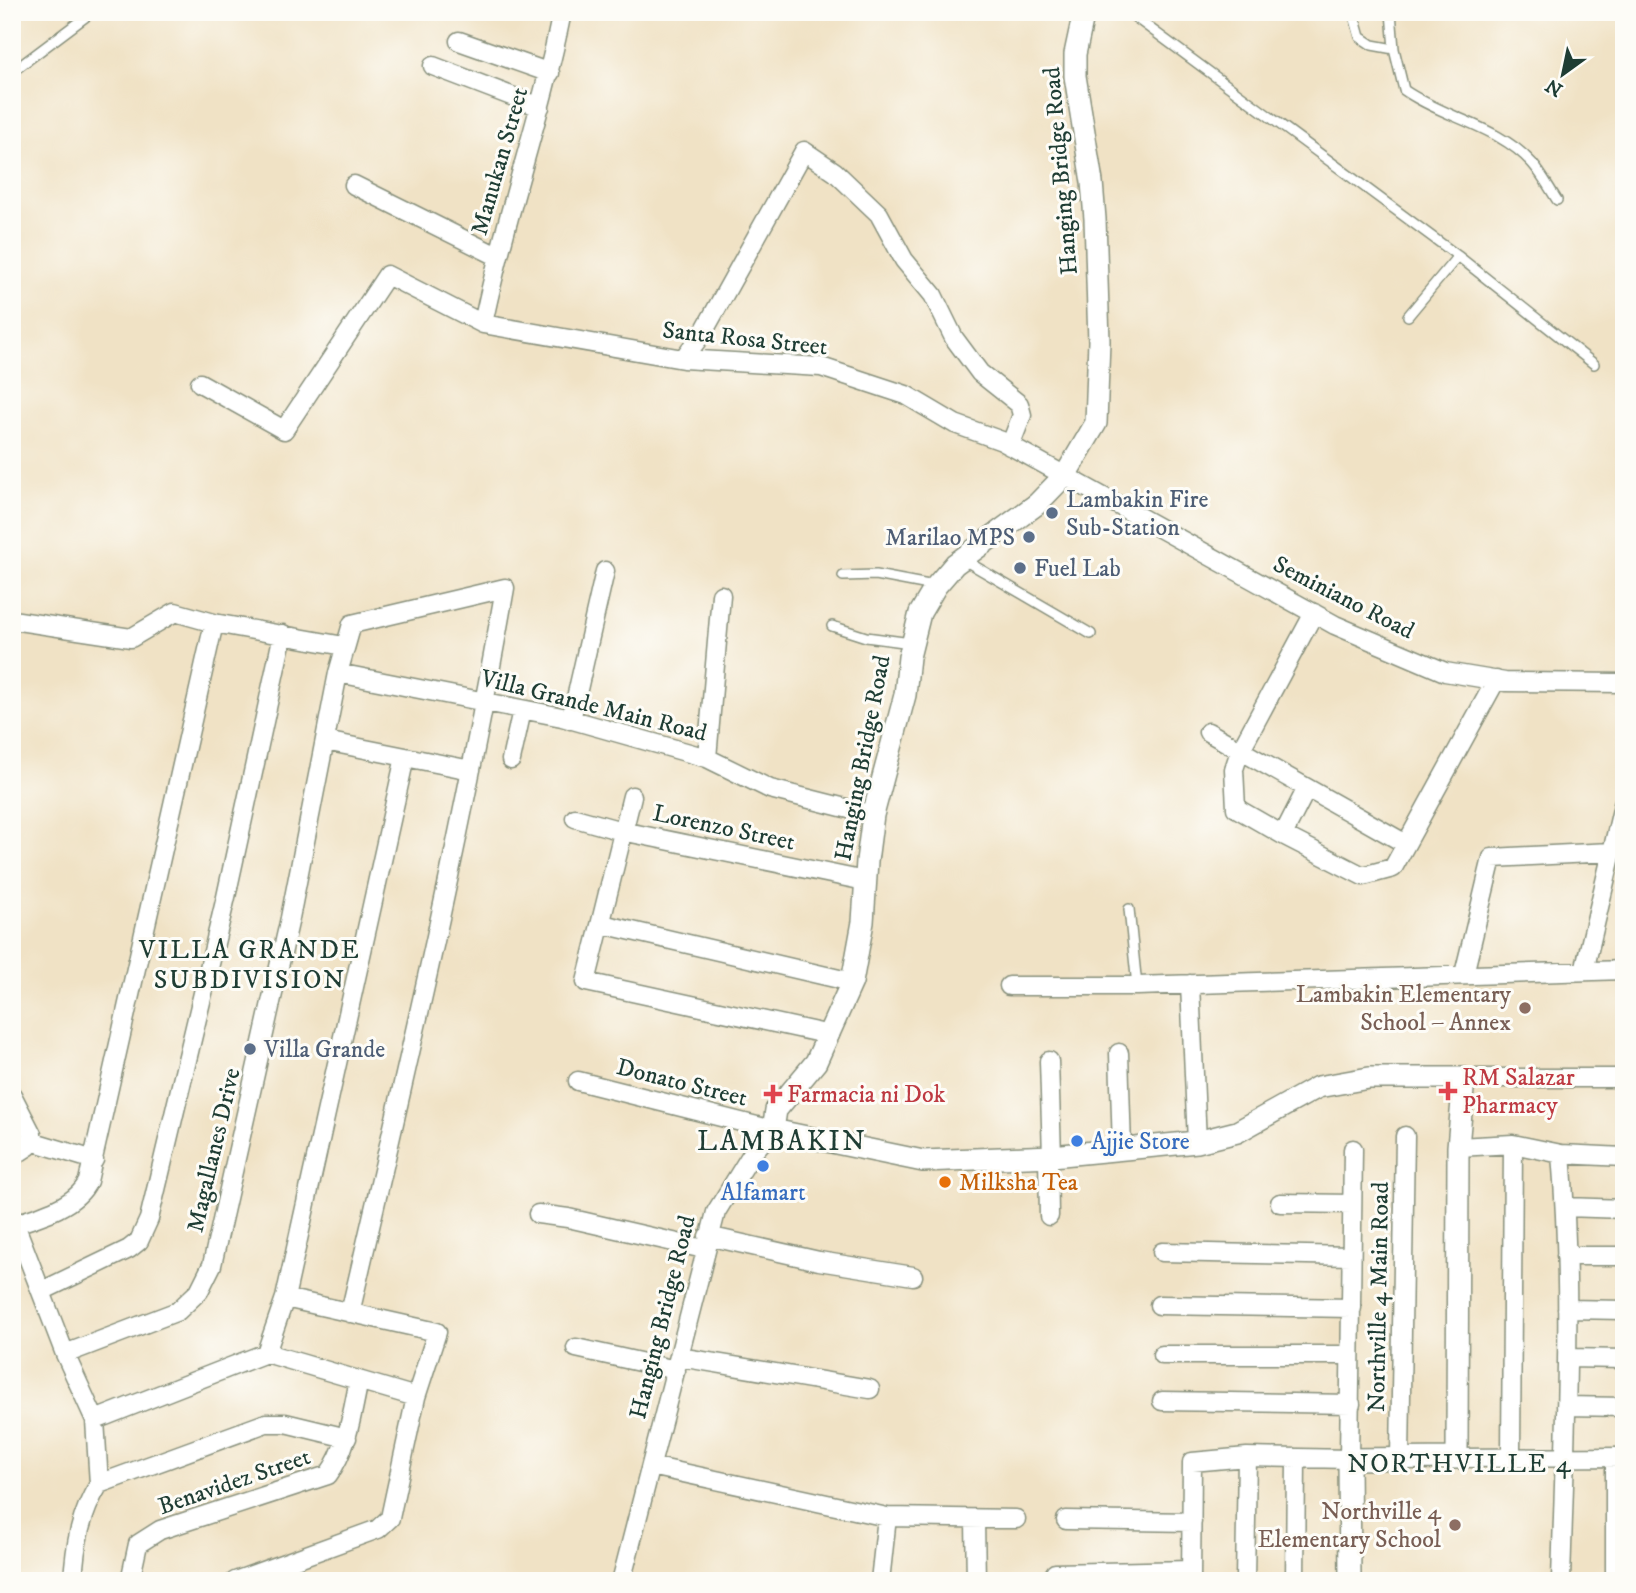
<svg xmlns="http://www.w3.org/2000/svg" width="1636" height="1593" viewBox="0 0 1636 1593" font-family="'IM FELL DW Pica',serif">
<style>
.lines{fill:none;stroke-linecap:round;stroke-linejoin:round}
.service-casing{stroke:#88907c;stroke-width:12}
.minor-casing{stroke:#88907c;stroke-width:21}
.tertiary-casing{stroke:#88907c;stroke-width:24}
.service{stroke:#fff;stroke-width:9}
.minor{stroke:#fff;stroke-width:18}
.tertiary{stroke:#fff;stroke-width:21}
.service-dot{fill:#5c6f8a;stroke:#fdfcf7;stroke-width:2.5}
.education-dot{fill:#8d6e63;stroke:#fdfcf7;stroke-width:2.5}
.health-dot{fill:#e0444e;stroke:#fdfcf7;stroke-width:2.5}
.shop-dot{fill:#3f7fe0;stroke:#fdfcf7;stroke-width:2.5}
.food-dot{fill:#e8710a;stroke:#fdfcf7;stroke-width:2.5}
.labels{text-anchor:middle;stroke-width:6;stroke-linejoin:round;paint-order:stroke}
.street-label{font-size:24px;fill:#1f3d34;stroke:#fdfcf7}
.service-label{font-size:24px;fill:#4e5e75;stroke:#fdfcf7;text-anchor:start}
.education-label{font-size:24px;fill:#785e54;stroke:#fdfcf7;text-anchor:end}
.health-label{font-size:24px;fill:#be3a42;stroke:#fdfcf7;text-anchor:start}
.shop-label{font-size:24px;fill:#366cbe;stroke:#fdfcf7;text-anchor:start}
.food-label{font-size:24px;fill:#c56008;stroke:#fdfcf7;text-anchor:start}
.neighbourhood-label{font-size:26px;letter-spacing:2px;fill:#1f3d34;stroke:#fdfcf7}
.quarter-label{font-size:28px;letter-spacing:2px;fill:#1f3d34;stroke:#fdfcf7}
</style>
<rect width="100%" height="100%" fill="#fdfcf7"/>
<filter id="ink" filterUnits="userSpaceOnUse"><feTurbulence type="fractalNoise" baseFrequency=".0143" numOctaves="2"/><feDisplacementMap in="SourceGraphic" scale="14" xChannelSelector="R" yChannelSelector="G"/><feConvolveMatrix kernelMatrix="1 2 1 2 8 2 1 2 1" color-interpolation-filters="sRGB"/></filter>
<filter id="wash" filterUnits="userSpaceOnUse"><feTurbulence type="fractalNoise" baseFrequency=".00686" numOctaves="4" result="noise"/><feDisplacementMap in="SourceGraphic" scale="28" xChannelSelector="R" yChannelSelector="G"/><feGaussianBlur stdDeviation="1.57" result="paint"/><feColorMatrix in="noise" values="0 0 0 0 0 0 0 0 0 0 0 0 0 0 0 0 0 1.4 0 .05"/><feComposite in="paint" operator="in"/></filter>
<g filter="url(#wash)">
<rect width="100%" height="100%" fill="#f0e2c5"/>
</g>
<g filter="url(#ink)">
<g class="lines">
<defs>
<path id="service" d="M 1128,12 L 1458,256 L 1594,364
M 1353,12 L 1360,37 L 1372,45 L 1394,49
M 1391,12 L 1394,49 L 1404,90 C 1444,118 1499,126 1532,163 C 1542,174 1549,188 1557,200
M 12,72 L 92,12
M 1408,316 L 1458,256
M 964,560 L 1091,634
M 843,576 L 876,575 L 934,586
M 832,626 L 866,637 L 911,643
M 1129,909 L 1137,986"/>
<path id="minor" d="M 459,41 L 550,73
M 433,66 L 540,107
M 354,185 L 497,256
M 483,324 C 504,219 541,118 562,12
M 683,359 L 704,331 L 804,151 L 835,172 L 879,214 L 904,260 L 933,295 L 954,338 L 980,373 L 1019,404 L 1022,415 L 1010,446
M 200,383 L 284,430 L 387,275 L 483,324 L 683,359 L 821,367 L 906,395 L 955,424 L 1002,441 L 1335,625 L 1445,672 L 1505,682 L 1624,683
M 12,620 L 131,638 L 175,612 L 214,623 L 344,646
M 338,673 L 562,717 L 707,758 L 770,789 L 873,815
M 571,720 L 605,571
M 1208,732 L 1406,844
M 325,741 L 471,770
M 707,758 L 721,595
M 511,760 L 522,710
M 1306,790 L 1283,835 L 1363,876 L 1393,868 L 1496,680
M 632,796 L 586,982 L 830,1035
M 575,818 L 622,831 L 865,881
M 1283,835 L 1236,808 L 1234,769 L 1240,751 L 1314,613
M 602,924 L 852,982
M 1584,971 L 1624,801
M 1464,974 L 1492,858 L 1611,852
M 1190,984 L 1197,1142
M 1009,986 L 1137,986 L 1624,970
M 1119,1053 L 1122,1149
M 1049,1061 L 1052,1156
M 1464,1078 L 1624,1078
M 578,1081 L 773,1130 L 753,1152 L 716,1212 L 622,1578 L 627,1581
M 12,1095 L 32,1134 L 29,1146 L 12,1157
M 31,1141 L 94,1160
M 1458,1147 L 1513,1144 L 1561,1154 L 1624,1157
M 1561,1154 C 1573,1296 1565,1439 1561,1581
M 1048,1156 L 1049,1216
M 1280,1203 L 1352,1204
M 1565,1207 L 1624,1209
M 538,1214 L 568,1218 L 704,1249
M 15,1224 L 65,1354 L 95,1420 L 99,1484
M 12,1225 C 38,1217 77,1206 88,1181 L 214,623
M 708,1236 L 819,1261 L 913,1276
M 1162,1252 L 1351,1256
M 1566,1256 L 1624,1256
M 42,1291 L 129,1249 L 139,1241 L 149,1219 L 226,897 L 283,634
M 1159,1305 L 1352,1308
M 1567,1309 L 1624,1310
M 576,1348 L 676,1370
M 266,1353 L 416,1397
M 65,1354 L 178,1311 L 199,1291 L 212,1265 L 290,918 L 338,673 L 352,624 L 505,588 C 463,831 406,1072 350,1313
M 1162,1355 L 1350,1355
M 680,1357 L 870,1389
M 1567,1358 L 1624,1359
M 1162,1401 L 1351,1404
M 1566,1406 L 1624,1407
M 95,1420 L 266,1353 L 285,1298 L 405,757
M 1511,1456 L 1513,1144
M 1400,1458 L 1405,1136
M 1457,1458 L 1624,1457
M 651,1466 L 887,1517 L 1016,1519
M 1066,1520 L 1192,1522
M 975,1521 L 976,1581
M 1055,1573 L 1191,1570
M 73,1581 C 75,1545 80,1515 99,1484 L 266,1423 L 285,1423 L 347,1438
M 130,1581 L 138,1544 L 160,1530 L 328,1475 C 348,1448 352,1413 359,1380
M 235,1581 L 378,1529 L 390,1518 L 416,1397 L 437,1332 L 285,1298
M 880,1581 L 887,1517
M 1191,1581 L 1192,1462 L 1247,1457 L 1349,1459 L 1353,1149
M 1245,1581 L 1247,1457
M 1295,1581 L 1296,1459
M 1615,1581 L 1615,1457"/>
<path id="tertiary" d="M 1084,12 L 1075,54 L 1075,76 L 1092,182 L 1095,219 L 1099,341 L 1096,423 L 1066,474 L 1037,504 L 955,564 L 936,586 L 920,613 L 909,657 L 905,695 L 873,815 L 867,861 L 863,922 L 852,982 L 816,1062 L 776,1110 L 773,1130 L 923,1161 L 1052,1156 L 1197,1142 L 1237,1132 L 1318,1087 L 1369,1078 L 1464,1078 L 1458,1147 L 1457,1458 L 1349,1459 L 1350,1581"/>
</defs>
<use href="#service" class="service-casing"/>
<use href="#minor" class="minor-casing"/>
<use href="#tertiary" class="tertiary-casing"/>
<use href="#service" class="service"/>
<use href="#minor" class="minor"/>
<use href="#tertiary" class="tertiary"/>
</g>
</g>
<g class="service-dot">
<circle cx="1052" cy="513" r="7"/>
<circle cx="1029" cy="537" r="7"/>
<circle cx="1020" cy="568" r="7"/>
<circle cx="250" cy="1049" r="7"/>
</g>
<g class="education-dot">
<circle cx="1525" cy="1008" r="7"/>
<circle cx="1455" cy="1525" r="7"/>
</g>
<g class="health-dot">
<path d="M1444.5 1080.5h7v7h7v7h-7v7h-7v-7h-7v-7h7z"/>
<path d="M769.5 1083.5h7v7h7v7h-7v7h-7v-7h-7v-7h7z"/>
</g>
<g class="shop-dot">
<circle cx="1077" cy="1141" r="7"/>
<circle cx="763" cy="1166" r="7"/>
</g>
<circle class="food-dot" cx="945" cy="1182" r="7"/>
<g class="labels">
<g class="street-label">
<text transform="translate(499 161) rotate(-74)" y="8">Manukan Street</text>
<text transform="translate(1060 171) rotate(-95)" y="8">Hanging Bridge Road</text>
<text transform="translate(745 338) rotate(6)" y="8">Santa Rosa Street</text>
<text transform="translate(1344 597) rotate(27)" y="8">Seminiano Road</text>
<text transform="translate(594 705) rotate(14)" y="8">Villa Grande Main Road</text>
<text transform="translate(862 758) rotate(-79)" y="8">Hanging Bridge Road</text>
<text transform="translate(724 827) rotate(12)" y="8">Lorenzo Street</text>
<text transform="translate(682 1082) rotate(14)" y="8">Donato Street</text>
<text transform="translate(213 1150) rotate(-77)" y="8">Magallanes Drive</text>
<text transform="translate(1378 1297) rotate(-89)" y="8">Northville 4 Main Road</text>
<text transform="translate(662 1317) rotate(-76)" y="8">Hanging Bridge Road</text>
<text transform="translate(234 1481) rotate(-19)" y="8">Benavidez Street</text>
</g>
<g class="service-label">
<text x="1066" y="507">Lambakin Fire<tspan x="1066" dy="28">Sub-Station</tspan></text>
<text x="1015" y="545" text-anchor="end">Marilao MPS</text>
<text x="1034" y="576">Fuel Lab</text>
<text x="264" y="1057">Villa Grande</text>
</g>
<g class="education-label">
<text x="1511" y="1002">Lambakin Elementary<tspan x="1511" dy="28">School – Annex</tspan></text>
<text x="1441" y="1519">Northville 4<tspan x="1441" dy="28">Elementary School</tspan></text>
</g>
<g class="health-label">
<text x="1462" y="1085">RM Salazar<tspan x="1462" dy="28">Pharmacy</tspan></text>
<text x="787" y="1102">Farmacia ni Dok</text>
</g>
<g class="shop-label">
<text x="1091" y="1149">Ajjie Store</text>
<text x="763" y="1200" text-anchor="middle">Alfamart</text>
</g>
<g class="food-label">
<text x="959" y="1190">Milksha Tea</text>
</g>
<g class="neighbourhood-label">
<text x="250" y="958">VILLA GRANDE<tspan x="250" dy="30">SUBDIVISION</tspan></text>
<text x="1460" y="1472">NORTHVILLE 4</text>
</g>
<g class="quarter-label">
<text x="782" y="1150">LAMBAKIN</text>
</g>
</g>
<rect width="1636" height="1593" fill="none" stroke="#fdfcf7" stroke-width="42"/>
<g transform="translate(1563 74) rotate(213)" stroke="#fdfcf7" stroke-width="5" paint-order="stroke">
<path d="M0-5L12 26L0 18L-12 26Z" fill="#1f3d34"/>
<text y="-10" font-size="19" font-weight="bold" text-anchor="middle" fill="#1f3d34">N</text>
</g>
</svg>
